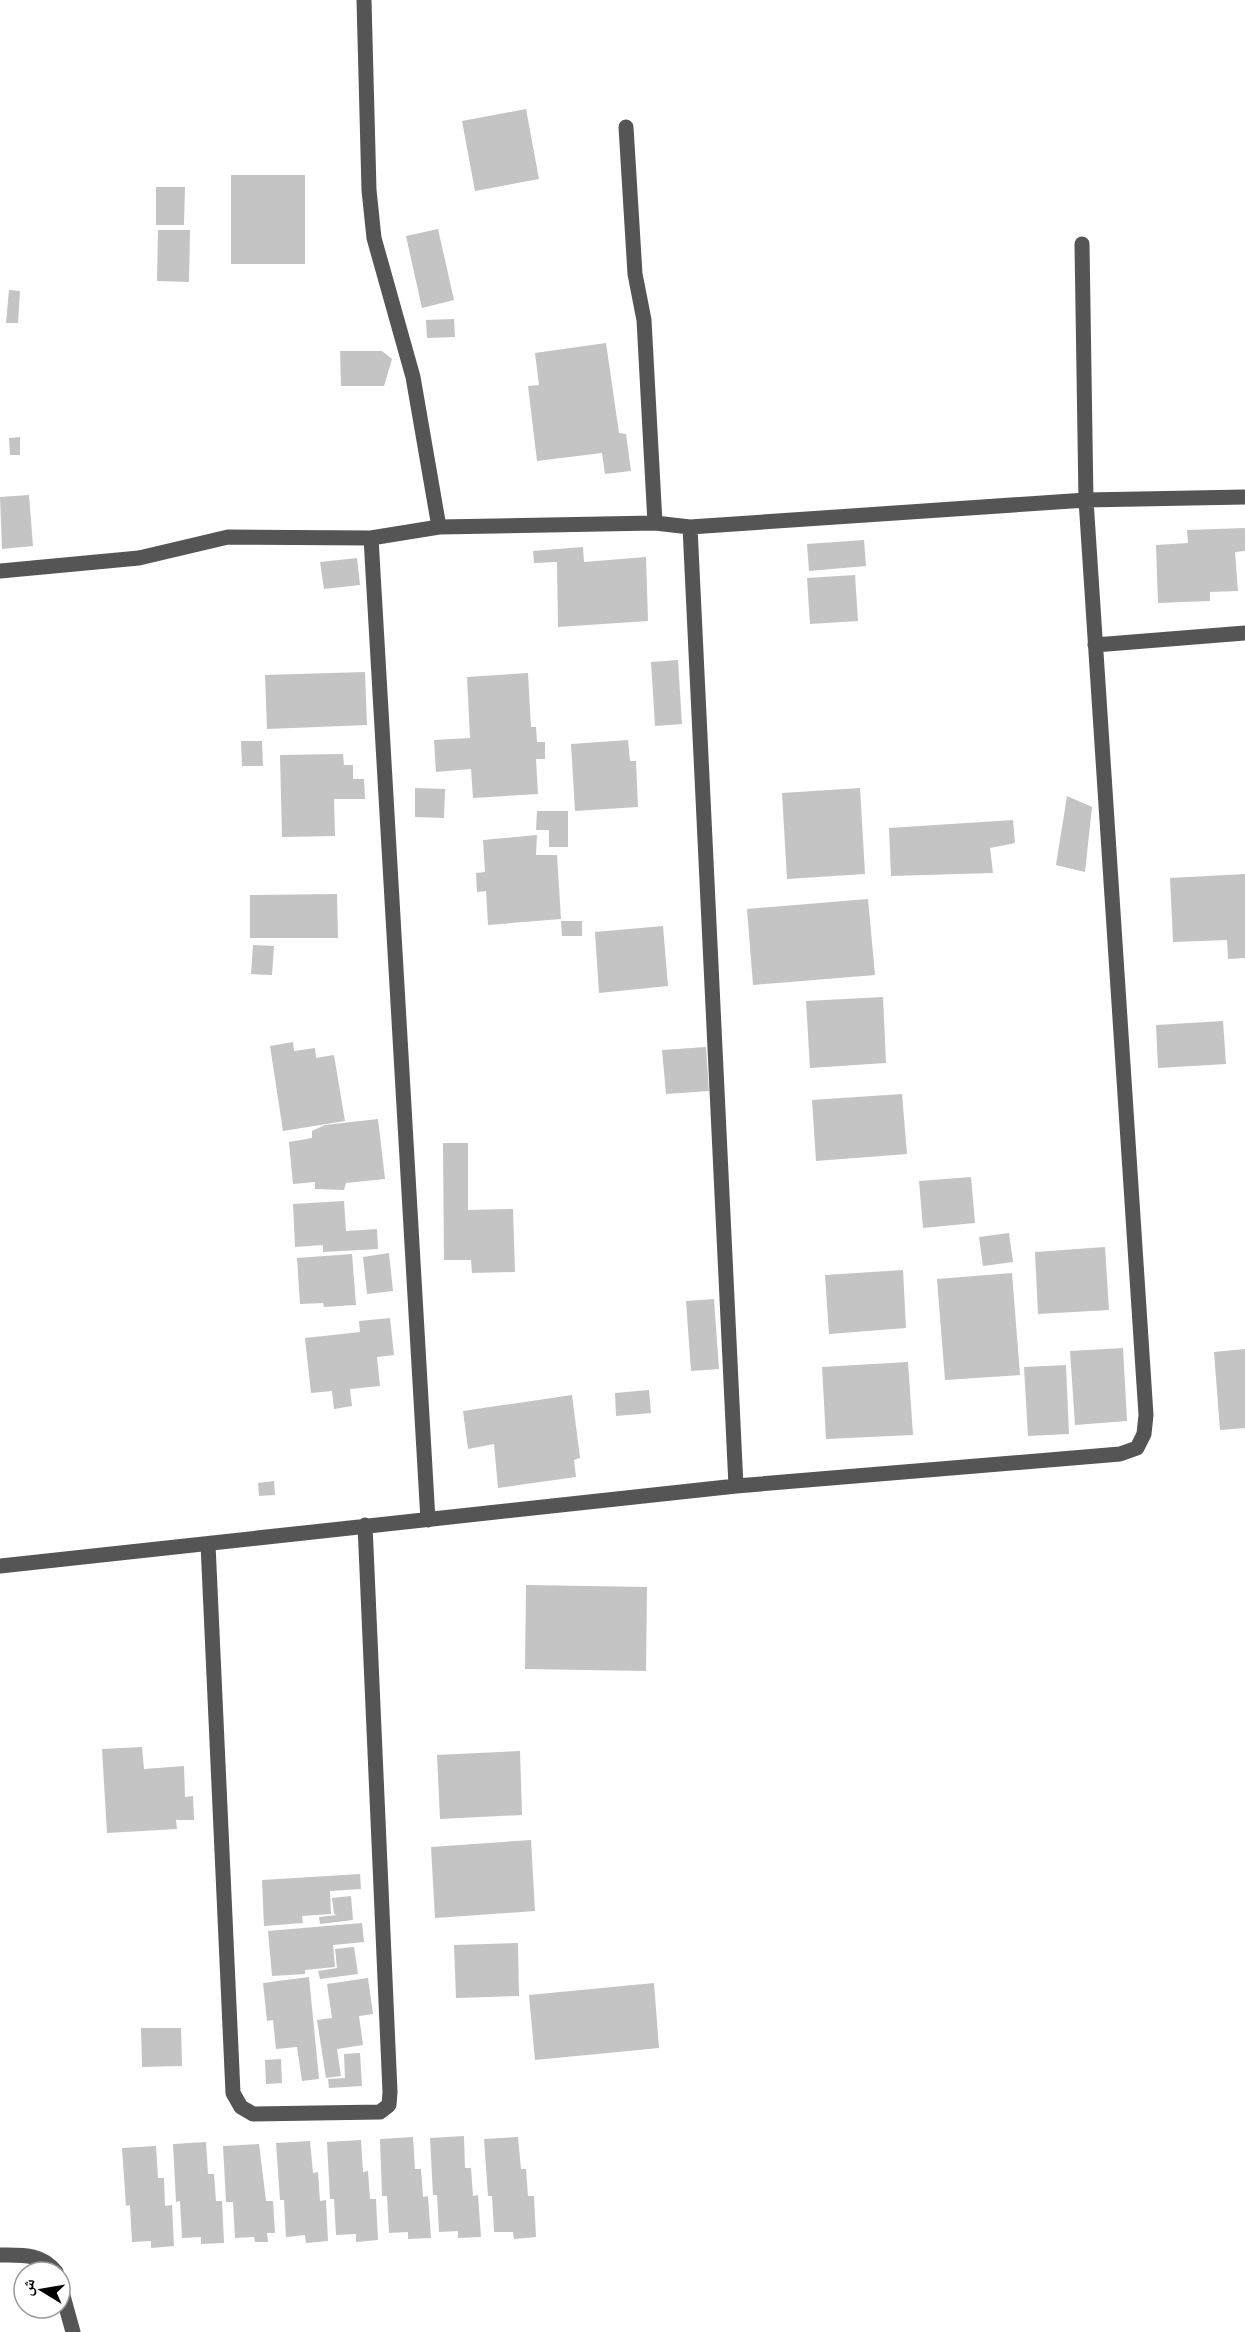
<svg xmlns="http://www.w3.org/2000/svg" width="1245" height="2332" viewBox="0 0 1245 2332" font-family="Poppins,'Noto Naskh Arabic',sans-serif">
<style>
.building{fill:#c4c4c4}
.lines{fill:none;stroke-linecap:round;stroke-linejoin:round}
.minor{stroke:#555;stroke-width:15}
</style>
<rect width="100%" height="100%" fill="#fff"/>
<path class="building" d="M 526,109 L 539,179 L 475,191 L 462,121 Z
M 231,175 L 305,175 L 305,264 L 231,264 Z
M 156,187 L 185,187 L 184,225 L 156,225 Z
M 438,229 L 454,300 L 422,308 L 406,236 Z
M 158,230 L 190,230 L 189,282 L 157,281 Z
M 9,290 L 20,291 L 18,323 L 6,323 Z
M 454,319 L 455,337 L 427,338 L 426,320 Z
M 606,343 L 619,433 L 626,434 L 631,471 L 605,474 L 602,453 L 537,461 L 528,386 L 539,385 L 535,353 Z
M 340,351 L 382,351 L 392,359 L 384,386 L 341,386 Z
M 20,437 L 20,455 L 10,455 L 9,438 Z
M 29,495 L 33,546 L 2,549 L 0,497 Z
M 1245,528 L 1245,551 L 1235,552 L 1238,591 L 1210,592 L 1210,601 L 1158,603 L 1156,545 L 1188,543 L 1187,530 Z
M 864,540 L 866,566 L 809,571 L 807,544 Z
M 583,547 L 584,562 L 646,557 L 648,621 L 558,627 L 557,562 L 534,563 L 533,551 Z
M 357,558 L 360,585 L 324,589 L 320,562 Z
M 855,575 L 858,621 L 810,624 L 807,578 Z
M 678,660 L 682,724 L 655,726 L 651,662 Z
M 365,672 L 367,725 L 267,729 L 265,675 Z
M 528,673 L 531,727 L 536,727 L 537,742 L 545,742 L 545,759 L 536,759 L 538,794 L 473,798 L 471,769 L 436,772 L 434,740 L 470,738 L 467,677 Z
M 628,740 L 630,761 L 636,761 L 638,807 L 575,811 L 571,744 Z
M 241,741 L 262,741 L 263,766 L 242,766 Z
M 343,754 L 344,765 L 353,765 L 353,779 L 364,779 L 365,799 L 334,799 L 335,836 L 282,837 L 280,755 Z
M 415,788 L 445,789 L 444,818 L 415,817 Z
M 860,788 L 865,874 L 787,879 L 782,793 Z
M 1067,796 L 1092,807 L 1085,872 L 1056,865 Z
M 537,811 L 568,811 L 568,847 L 549,847 L 549,830 L 536,830 Z
M 1013,820 L 1015,843 L 990,848 L 993,873 L 891,876 L 889,828 Z
M 537,835 L 536,855 L 557,855 L 561,919 L 488,925 L 486,891 L 477,892 L 476,873 L 485,872 L 483,840 Z
M 1245,874 L 1245,958 L 1228,959 L 1227,940 L 1173,942 L 1170,878 Z
M 337,894 L 338,938 L 250,938 L 250,895 Z
M 868,899 L 875,975 L 753,985 L 747,909 Z
M 561,921 L 582,921 L 582,936 L 562,936 Z
M 663,926 L 668,986 L 599,993 L 595,932 Z
M 253,945 L 274,946 L 272,975 L 251,974 Z
M 883,997 L 886,1063 L 810,1068 L 806,1001 Z
M 1223,1021 L 1226,1064 L 1158,1068 L 1156,1025 Z
M 293,1042 L 294,1051 L 315,1048 L 316,1058 L 334,1055 L 345,1121 L 283,1131 L 270,1046 Z
M 706,1047 L 709,1091 L 666,1094 L 662,1050 Z
M 902,1094 L 907,1154 L 816,1161 L 812,1100 Z
M 378,1119 L 385,1179 L 346,1183 L 344,1190 L 315,1189 L 315,1182 L 293,1184 L 289,1142 L 312,1138 L 312,1131 L 325,1125 Z
M 443,1143 L 468,1143 L 468,1210 L 513,1209 L 515,1272 L 472,1273 L 471,1260 L 444,1260 Z
M 971,1177 L 975,1223 L 923,1228 L 919,1181 Z
M 344,1201 L 346,1231 L 377,1229 L 378,1249 L 323,1252 L 323,1245 L 295,1247 L 293,1204 Z
M 1009,1233 L 1013,1262 L 983,1266 L 979,1237 Z
M 1105,1247 L 1109,1310 L 1038,1314 L 1035,1252 Z
M 389,1253 L 393,1291 L 367,1294 L 363,1257 Z
M 352,1254 L 356,1305 L 324,1307 L 323,1303 L 300,1304 L 297,1258 Z
M 903,1270 L 906,1328 L 829,1334 L 825,1275 Z
M 1012,1273 L 1020,1375 L 945,1380 L 937,1279 Z
M 714,1299 L 719,1369 L 691,1371 L 686,1301 Z
M 390,1318 L 394,1355 L 377,1357 L 380,1386 L 350,1389 L 352,1406 L 334,1409 L 332,1391 L 311,1393 L 305,1338 L 360,1332 L 359,1321 Z
M 1123,1348 L 1127,1421 L 1075,1425 L 1070,1351 Z
M 1245,1349 L 1245,1428 L 1220,1430 L 1214,1352 Z
M 908,1362 L 913,1435 L 826,1439 L 822,1367 Z
M 1066,1365 L 1069,1434 L 1028,1436 L 1024,1367 Z
M 649,1390 L 651,1413 L 616,1416 L 615,1393 Z
M 572,1395 L 580,1458 L 574,1460 L 576,1477 L 498,1488 L 494,1444 L 468,1449 L 463,1411 Z
M 274,1481 L 275,1495 L 259,1496 L 258,1483 Z
M 526,1585 L 647,1587 L 646,1671 L 525,1669 Z
M 142,1747 L 144,1769 L 184,1766 L 185,1797 L 193,1796 L 194,1820 L 176,1820 L 177,1829 L 107,1833 L 102,1749 Z
M 520,1751 L 522,1815 L 440,1819 L 437,1755 Z
M 531,1840 L 535,1911 L 435,1918 L 431,1847 Z
M 360,1874 L 361,1889 L 330,1891 L 331,1914 L 302,1916 L 303,1923 L 264,1926 L 262,1880 Z
M 351,1896 L 353,1920 L 320,1924 L 319,1917 L 337,1915 L 334,1914 L 332,1898 Z
M 362,1923 L 364,1942 L 333,1945 L 335,1967 L 305,1970 L 305,1974 L 272,1976 L 268,1931 Z
M 518,1943 L 519,1996 L 456,1998 L 454,1945 Z
M 354,1947 L 358,1974 L 320,1979 L 318,1971 L 337,1968 L 335,1949 Z
M 309,1977 L 319,2079 L 302,2081 L 297,2047 L 276,2049 L 273,2020 L 267,2021 L 263,1983 Z
M 368,1978 L 373,2014 L 359,2016 L 363,2045 L 337,2049 L 341,2076 L 326,2078 L 317,2020 L 332,2018 L 327,1984 Z
M 654,1983 L 659,2048 L 535,2060 L 529,1995 Z
M 141,2028 L 181,2028 L 182,2066 L 142,2067 Z
M 360,2053 L 362,2086 L 329,2088 L 328,2079 L 345,2078 L 344,2054 Z
M 281,2059 L 282,2083 L 266,2084 L 265,2060 Z
M 464,2136 L 465,2168 L 471,2168 L 473,2196 L 478,2195 L 481,2237 L 458,2238 L 458,2231 L 439,2232 L 437,2195 L 433,2195 L 430,2138 Z
M 413,2137 L 415,2169 L 421,2169 L 423,2197 L 428,2196 L 431,2238 L 408,2239 L 408,2232 L 389,2233 L 387,2196 L 382,2196 L 380,2139 Z
M 518,2137 L 521,2169 L 526,2169 L 528,2196 L 534,2196 L 536,2237 L 514,2239 L 513,2232 L 494,2232 L 492,2196 L 488,2196 L 484,2139 Z
M 361,2140 L 363,2172 L 368,2171 L 370,2199 L 376,2199 L 378,2240 L 356,2242 L 356,2234 L 336,2235 L 334,2199 L 330,2199 L 327,2142 Z
M 310,2141 L 313,2173 L 318,2172 L 320,2201 L 326,2200 L 328,2241 L 306,2243 L 305,2235 L 286,2237 L 284,2200 L 280,2200 L 276,2143 Z
M 206,2142 L 208,2174 L 214,2174 L 216,2201 L 222,2201 L 224,2243 L 201,2244 L 201,2237 L 182,2238 L 180,2201 L 176,2202 L 173,2144 Z
M 259,2144 L 266,2201 L 273,2201 L 275,2233 L 267,2233 L 268,2242 L 255,2242 L 254,2237 L 235,2238 L 233,2202 L 226,2202 L 223,2146 Z
M 156,2146 L 158,2178 L 164,2178 L 165,2206 L 172,2205 L 174,2246 L 151,2248 L 151,2241 L 132,2242 L 130,2205 L 126,2206 L 122,2148 Z"/>
<g class="lines">
<path class="minor" d="M 364,0 L 369,190 L 374,238 L 413,377 L 439,527
M 626,127 L 635,274 L 644,320 L 655,523
M 690,527 L 736,1486
M 371,538 L 428,1520
M 0,571 L 139,558 L 228,537 L 371,538 L 439,527 L 655,523 L 690,527 L 1086,500 L 1245,497
M 1095,645 L 1245,633
M 208,1544 L 233,2093 L 241,2107 L 253,2114 L 380,2112 L 389,2105 L 390,2092 L 365,1525
M 0,1566 L 736,1486 L 1120,1454 L 1137,1448 L 1144,1434 L 1146,1415 L 1086,500 L 1082,244
M 0,2255 C 21,2255 42,2253 56,2272
M 60,2285 L 73,2332"/>
</g>
<g transform="translate(42 2290) rotate(281)"><circle r="28" fill="#ffffff" stroke="#999999" stroke-width="1.5"/>
<path d="M0-4.5L10 22L0 15L-10 22Z" fill="#000000"/>
<text y="-9" font-size="16" font-weight="bold" text-anchor="middle" fill="#000000">ش</text>
</g>
</svg>
